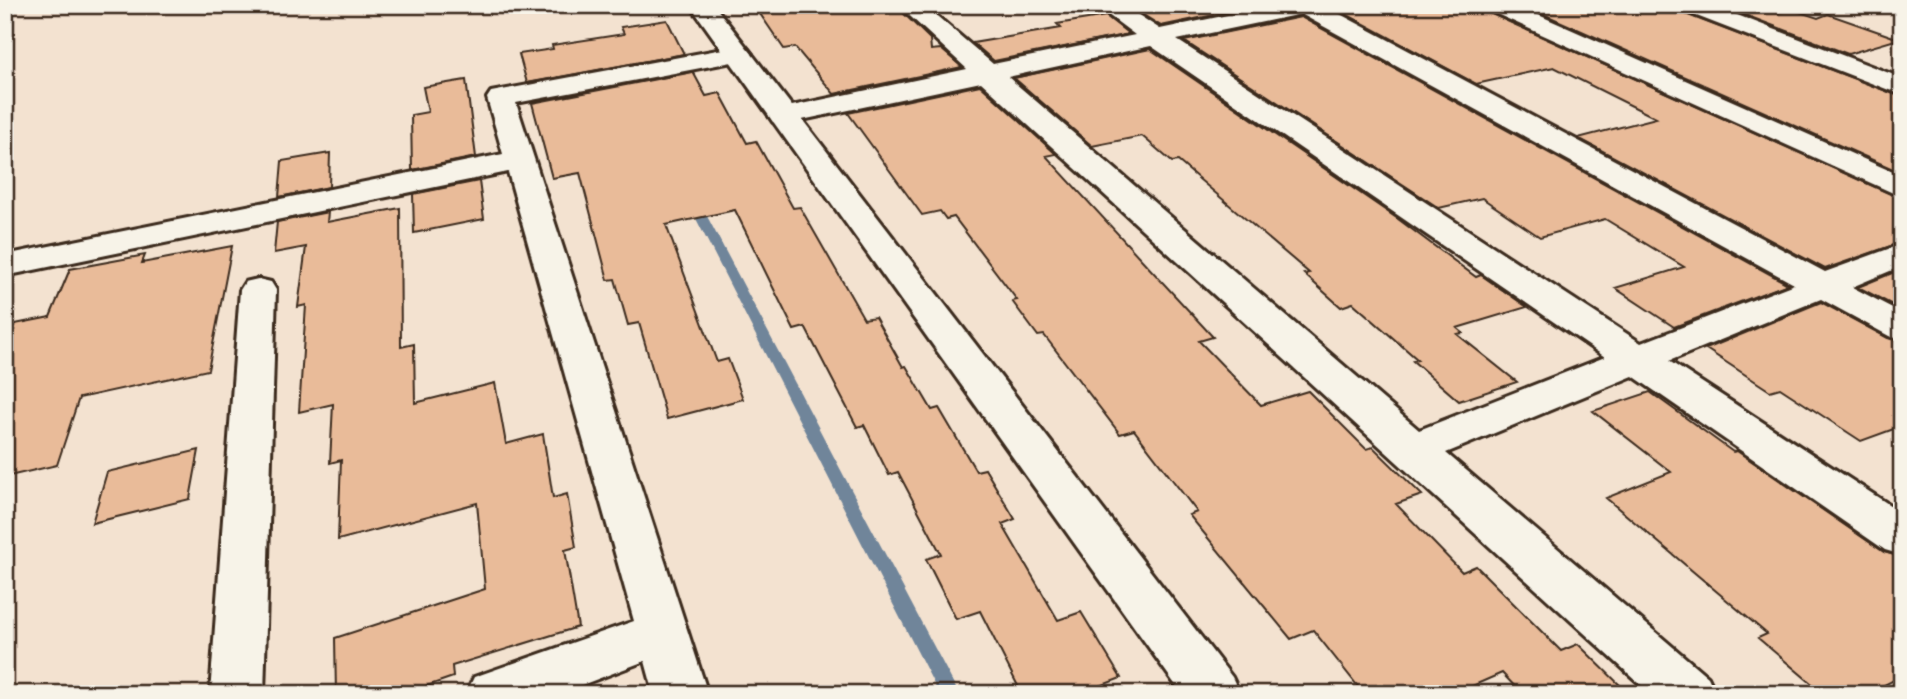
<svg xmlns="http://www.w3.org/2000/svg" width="1907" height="699" viewBox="0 0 1907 699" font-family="Itim,sans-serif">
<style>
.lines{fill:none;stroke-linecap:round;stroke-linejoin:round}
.stream{fill:#6f859a;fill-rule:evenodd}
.building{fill:#e9bb99;stroke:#3b2a1e;stroke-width:2}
.minor-casing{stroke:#3b2a1e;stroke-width:6}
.tertiary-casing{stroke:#3b2a1e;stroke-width:6}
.minor{fill:#f7f3e8;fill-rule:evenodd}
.tertiary{fill:#f7f3e8;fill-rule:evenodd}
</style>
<rect width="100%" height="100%" fill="#f3e2d0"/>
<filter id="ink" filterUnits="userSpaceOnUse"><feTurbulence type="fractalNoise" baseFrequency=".0143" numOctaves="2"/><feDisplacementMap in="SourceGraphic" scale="14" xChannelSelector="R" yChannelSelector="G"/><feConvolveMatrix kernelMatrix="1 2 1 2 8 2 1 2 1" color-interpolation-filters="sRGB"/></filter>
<g filter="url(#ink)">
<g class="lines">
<path class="stream" d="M 553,5 L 565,5 L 581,13 L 574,15 Z
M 693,198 L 699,201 L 959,694 L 939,694 L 687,201 Z"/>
</g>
<path class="building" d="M 754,5 L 895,5 L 930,39 L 931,50 L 941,49 L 962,67 L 834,94 L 795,47 L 784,49 Z
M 1171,5 L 1262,5 L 1161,26 L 1137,11 Z
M 1329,5 L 1482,5 L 1487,12 L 1902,199 L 1902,242 L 1825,269 L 1578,138 L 1656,118 L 1554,67 L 1476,84 Z
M 1523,5 L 1675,5 L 1680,12 L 1902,97 L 1902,173 Z
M 1719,5 L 1757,5 L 1778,13 L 1791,9 L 1818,18 L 1828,14 L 1899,39 L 1848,54 Z
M 1106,16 L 1129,34 L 994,61 L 973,43 L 1061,28 L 1057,24 Z
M 1301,17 L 1788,284 L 1674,327 L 1615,288 L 1684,267 L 1605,219 L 1540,237 L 1482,198 L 1439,208 L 1184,41 Z
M 667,20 L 684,54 L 527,83 L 519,54 L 553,49 L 552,45 L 624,34 L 621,27 Z
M 1150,49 L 1398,219 L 1476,277 L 1481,275 L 1527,307 L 1457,328 L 1463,333 L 1457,334 L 1517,382 L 1459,401 L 1413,361 L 1418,360 L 1353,303 L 1341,307 L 1304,274 L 1309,273 L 1178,161 L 1172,162 L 1142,136 L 1092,146 L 1014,78 Z
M 693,72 L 706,96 L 720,93 L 747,143 L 756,141 L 793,208 L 800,207 L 864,319 L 875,317 L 903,367 L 906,366 L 932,410 L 939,408 L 976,471 L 985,469 L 1015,519 L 1002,524 L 1058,620 L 1081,612 L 1121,678 L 1079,694 L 1022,694 L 980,611 L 956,619 L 926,559 L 941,554 L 898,472 L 889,475 L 864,425 L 857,427 L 805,327 L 794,330 L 735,210 L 666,225 L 717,362 L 728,359 L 743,399 L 667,419 L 639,323 L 628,325 L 615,279 L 608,280 L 580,173 L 552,178 L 532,103 Z
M 466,80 L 476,157 L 412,170 L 411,115 L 428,112 L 423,87 Z
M 980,85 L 1056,154 L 1046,156 L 1213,337 L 1199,341 L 1261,405 L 1308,391 L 1366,449 L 1373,447 L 1422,495 L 1396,504 L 1462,572 L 1476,566 L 1561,651 L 1578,644 L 1629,694 L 1522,694 L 1502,673 L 1454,694 L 1364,694 L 1313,630 L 1291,639 L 1189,515 L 1197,512 L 1134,430 L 1120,434 L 1044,335 L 1038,336 L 1012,301 L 1017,300 L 954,217 L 946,219 L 940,211 L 922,215 L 848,113 Z
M 330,153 L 329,187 L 279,197 L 282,161 Z
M 479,181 L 484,219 L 414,233 L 413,194 Z
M 400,208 L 401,347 L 414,344 L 415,403 L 495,383 L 506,444 L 543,434 L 553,498 L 567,494 L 576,547 L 565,550 L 578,627 L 452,666 L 453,677 L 404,694 L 336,694 L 335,638 L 485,589 L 477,503 L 338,540 L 341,460 L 330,463 L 333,404 L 299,412 L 306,305 L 298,307 L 306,247 L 274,253 L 277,222 L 328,212 L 327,222 Z
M 232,246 L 208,370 L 79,398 L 57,465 L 5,477 L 5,326 L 50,317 L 70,269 L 145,255 L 142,263 Z
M 1902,269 L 1902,310 L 1858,287 Z
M 1821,302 L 1888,338 L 1902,342 L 1902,426 L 1861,441 L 1780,388 L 1770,391 L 1706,349 Z
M 1650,392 L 1733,452 L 1737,451 L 1884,552 L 1902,557 L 1902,676 L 1867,694 L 1824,694 L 1758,638 L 1767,634 L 1606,498 L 1671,472 L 1593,411 Z
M 199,450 L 190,499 L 92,523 L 107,472 Z"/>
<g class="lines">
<defs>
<path id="minor" d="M 898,5 L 924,5 L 993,64 L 1135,35 L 1095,5 L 1123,5 L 1160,29 L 1276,5 L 1323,5 L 1825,272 L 1902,244 L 1902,266 L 1852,287 L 1902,313 L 1902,340 L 1889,336 L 1821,299 L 1669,361 L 1902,513 L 1902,555 L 1885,550 L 1633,376 L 1446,453 L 1708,677 L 1716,694 L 1651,694 L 981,82 L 783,124 L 773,122 L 769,116 L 773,110 L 967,69 ZM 1301,14 L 1794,284 L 1641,343 L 1177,40 ZM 1151,46 L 1605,357 L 1419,430 L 1008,77 Z
M 1484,5 L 1516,5 L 1902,176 L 1902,197 L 1488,10 Z
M 1677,5 L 1711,5 L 1902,78 L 1902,95 L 1681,10 Z
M 739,46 L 748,49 L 752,54 L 748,59 L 516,103 L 708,694 L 654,694 L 645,661 L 558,694 L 466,694 L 474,677 L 634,621 L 508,172 L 5,276 L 5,255 L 503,154 L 487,98 L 491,92 Z
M 258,279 L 271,282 L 276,290 L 264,694 L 210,694 L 240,290 L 245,282 Z"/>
<path id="tertiary" d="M 690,5 L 714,5 L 1232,677 L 1240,694 L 1182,694 Z"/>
</defs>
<use href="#minor" class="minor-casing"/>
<use href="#tertiary" class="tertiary-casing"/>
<use href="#minor" class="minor"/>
<use href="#tertiary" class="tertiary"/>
</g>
</g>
<rect width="1907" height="699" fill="none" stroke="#f7f3e8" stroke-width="28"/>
<rect x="14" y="14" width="1879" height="671" fill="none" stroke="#3b2a1e" stroke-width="2.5" filter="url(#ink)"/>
</svg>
